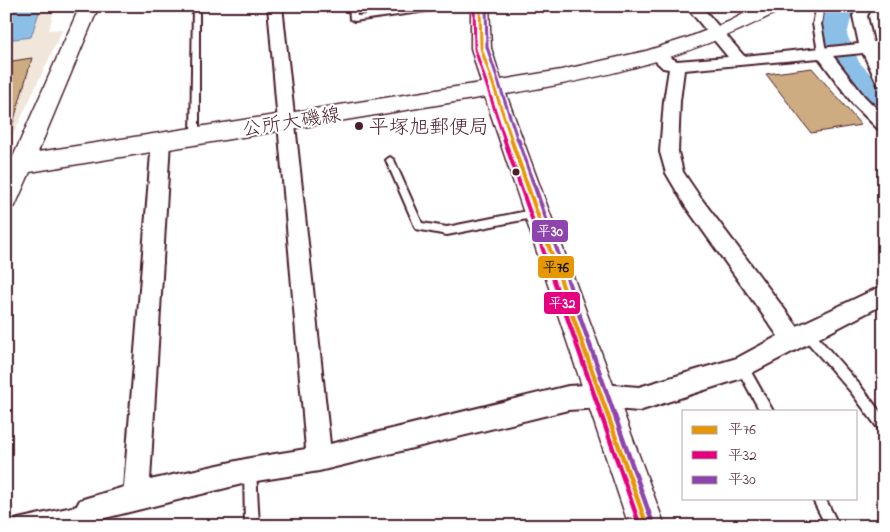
<svg xmlns="http://www.w3.org/2000/svg" width="890" height="532" viewBox="0 0 890 532" font-family="'Indie Flower','Klee One',sans-serif">
<style>
.built{fill:#f0e6d9}
.water{fill:#8cbfe8;stroke:#727f9c}
.lines{fill:none;stroke-linecap:round;stroke-linejoin:round}
.river{fill:#8cbfe8;fill-rule:evenodd}
.building{fill:#cdac81;stroke:#4a1f2b}
.lane-casing{stroke:#4a1f2b;stroke-width:4}
.street-casing{stroke:#4a1f2b;stroke-width:4}
.secondary-casing{stroke:#4a1f2b;stroke-width:3}
.lane{fill:#fff;fill-rule:evenodd}
.street{fill:#fff;fill-rule:evenodd}
.secondary{fill:#fff;fill-rule:evenodd}
.bus-1-far2-casing{stroke:#fff;stroke-width:6}
.bus-1-far1-casing{stroke:#fff;stroke-width:8}
.bus-1-casing{stroke:#fff;stroke-width:8}
.bus-2-far2-casing{stroke:#fff;stroke-width:6}
.bus-2-far1-casing{stroke:#fff;stroke-width:8}
.bus-2-casing{stroke:#fff;stroke-width:8}
.bus-3-far2-casing{stroke:#fff;stroke-width:6}
.bus-3-far1-casing{stroke:#fff;stroke-width:8}
.bus-3-casing{stroke:#fff;stroke-width:8}
.bus-1-far2{stroke:#e69804;stroke-width:3}
.bus-1-far1{stroke:#e69804;stroke-width:4}
.bus-1{stroke:#e69804;stroke-width:4.5}
.bus-2-far2{stroke:#e5007d;stroke-width:3}
.bus-2-far1{stroke:#e5007d;stroke-width:4}
.bus-2{stroke:#e5007d;stroke-width:4.5}
.bus-3-far2{stroke:#8e44ad;stroke-width:3}
.bus-3-far1{stroke:#8e44ad;stroke-width:4}
.bus-3{stroke:#8e44ad;stroke-width:4.5}
.poi-dot{fill:#4a1f2b;stroke:#fff;stroke-width:2}
.labels{text-anchor:middle;stroke-width:4;stroke-linejoin:round;paint-order:stroke}
.street-label{font-size:20px;fill:#4a1f2b;stroke:#fff}
.poi-label{font-size:20px;fill:#4a1f2b;stroke:#fff;text-anchor:start}
.line-badge{stroke:#fff;stroke-width:2}
.badge-label{font-size:14px;text-anchor:middle;font-weight:bold;fill:#fff}
.pale-badge-label{font-size:14px;text-anchor:middle;font-weight:bold;fill:#111}
</style>
<rect width="100%" height="100%" fill="#fff"/>
<filter id="ink" filterUnits="userSpaceOnUse"><feTurbulence type="fractalNoise" baseFrequency=".02" numOctaves="2"/><feDisplacementMap in="SourceGraphic" scale="10" xChannelSelector="R" yChannelSelector="G"/><feConvolveMatrix kernelMatrix="1 2 1 2 8 2 1 2 1" color-interpolation-filters="sRGB"/></filter>
<g filter="url(#ink)">
<path class="built" d="M 6,6 L 55,6 L 49,30 L 63,29 L 11,139 L 6,141 Z"/>
<path class="water" d="M 10,6 L 41,6 L 31,37 L 6,40 L 6,17 Z"/>
<g class="lines">
<path class="river" d="M 826,6 L 854,6 L 847,35 L 859,62 L 884,88 L 884,121 L 872,117 L 830,67 L 817,35 Z"/>
</g>
<path class="building" d="M 32,58 L 11,130 L 6,129 L 6,62 Z
M 812,68 L 861,125 L 811,133 L 766,74 Z"/>
<g class="lines">
<defs>
<path id="lane" d="M 193,6 L 199,6 L 199,136 L 195,139 L 191,136 Z
M 349,6 L 355,6 L 357,16 L 432,6 L 452,6 L 449,8 L 354,21 L 350,19 Z
M 817,6 L 824,6 L 821,24 L 826,51 L 822,53 L 818,51 L 813,24 Z
M 390,157 L 394,160 L 422,223 L 447,227 L 537,209 L 542,213 L 537,217 L 447,235 L 416,229 L 386,160 Z
M 806,327 L 810,328 L 859,384 L 884,417 L 884,433 L 880,431 L 851,392 L 802,336 L 801,332 L 802,328 Z
M 742,362 L 746,363 L 773,411 L 760,411 L 736,367 L 738,363 Z
M 250,464 L 254,466 L 256,470 L 259,526 L 245,526 L 244,470 L 246,466 Z
M 812,498 L 825,498 L 839,526 L 826,526 Z
M 86,504 L 91,505 L 92,510 L 91,515 L 86,516 L 47,526 L 12,526 L 13,521 L 18,519 Z"/>
<path id="street" d="M 268,6 L 282,6 L 330,444 L 568,386 L 601,384 L 639,387 L 737,358 L 778,336 L 686,207 L 666,173 L 660,152 L 664,101 L 669,69 L 663,68 L 648,54 L 650,51 L 655,49 L 677,61 L 728,57 L 686,6 L 701,6 L 744,56 L 859,44 L 853,16 L 858,6 L 872,6 L 867,16 L 873,42 L 884,41 L 884,51 L 877,51 L 884,65 L 884,86 L 878,85 L 863,53 L 833,56 L 864,96 L 884,116 L 884,131 L 878,129 L 853,104 L 819,58 L 684,70 L 680,101 L 678,152 L 683,172 L 700,197 L 797,326 L 884,285 L 884,304 L 742,378 L 639,411 L 601,408 L 568,410 L 319,471 L 250,482 L 97,520 L 94,526 L 66,526 L 80,500 L 124,487 L 152,141 L 155,137 L 161,135 L 167,137 L 170,141 L 150,480 L 250,458 L 306,449 Z"/>
<path id="secondary" d="M 80,6 L 99,6 L 38,152 L 481,83 L 471,48 L 471,6 L 489,6 L 491,48 L 501,80 L 561,70 L 646,51 L 687,38 L 728,22 L 759,6 L 783,6 L 781,10 C 692,57 605,78 506,94 L 665,526 L 629,526 L 485,97 L 30,172 L 15,206 L 6,209 L 6,158 L 13,157 Z"/>
</defs>
<use href="#lane" class="lane-casing"/>
<use href="#street" class="street-casing"/>
<use href="#secondary" class="secondary-casing"/>
<use href="#lane" class="lane"/>
<use href="#street" class="street"/>
<use href="#secondary" class="secondary"/>
<defs>
<path id="bus-1-far2" d="M 480,6 L 481,48 L 512,141"/>
<path id="bus-1-far1" d="M 511,139 L 573,315"/>
<path id="bus-1" d="M 572,314 L 647,526"/>
<path id="bus-2-far2" d="M 474,6 L 475,49 L 505,141"/>
<path id="bus-2-far1" d="M 504,139 L 566,315"/>
<path id="bus-2" d="M 566,314 L 640,526"/>
<path id="bus-3-far2" d="M 486,6 L 487,47 L 518,141"/>
<path id="bus-3-far1" d="M 518,139 L 580,315"/>
<path id="bus-3" d="M 579,314 L 653,524"/>
</defs>
<use href="#bus-1-far2" class="bus-1-far2-casing"/>
<use href="#bus-1-far1" class="bus-1-far1-casing"/>
<use href="#bus-1" class="bus-1-casing"/>
<use href="#bus-2-far2" class="bus-2-far2-casing"/>
<use href="#bus-2-far1" class="bus-2-far1-casing"/>
<use href="#bus-2" class="bus-2-casing"/>
<use href="#bus-3-far2" class="bus-3-far2-casing"/>
<use href="#bus-3-far1" class="bus-3-far1-casing"/>
<use href="#bus-3" class="bus-3-casing"/>
<use href="#bus-1-far2" class="bus-1-far2"/>
<use href="#bus-1-far1" class="bus-1-far1"/>
<use href="#bus-1" class="bus-1"/>
<use href="#bus-2-far2" class="bus-2-far2"/>
<use href="#bus-2-far1" class="bus-2-far1"/>
<use href="#bus-2" class="bus-2"/>
<use href="#bus-3-far2" class="bus-3-far2"/>
<use href="#bus-3-far1" class="bus-3-far1"/>
<use href="#bus-3" class="bus-3"/>
</g>
</g>
<g class="poi-dot">
<circle cx="359" cy="126" r="5"/>
<circle cx="516" cy="172" r="4.5"/>
</g>
<g class="labels">
<g class="street-label">
<text transform="translate(291 121) rotate(-9)" y="7">公所大磯線</text>
</g>
<g class="poi-label">
<text x="369" y="133">平塚旭郵便局</text>
</g>
</g>
<g class="line-badge">
<rect x="531" y="219" width="38" height="24" rx="5" fill="#8e44ad"/>
<rect x="537" y="255" width="38" height="24" rx="5" fill="#e69804"/>
<rect x="543" y="291" width="38" height="24" rx="5" fill="#e5007d"/>
</g>
<g class="badge-label">
<text x="550" y="236">平30</text>
<text x="562" y="308">平32</text>
</g>
<g class="pale-badge-label">
<text x="556" y="272">平76</text>
</g>
<rect width="890" height="532" fill="none" stroke="#fff" stroke-width="25"/>
<rect x="12" y="12" width="865" height="507" fill="none" stroke="#4a1f2b" stroke-width="2" filter="url(#ink)"/>
<rect x="682" y="410" width="175" height="90" fill="#ffffff" stroke="#b7a5aa"/>
<rect x="692" y="426" width="25" height="8" fill="#e69804" stroke="#b7a5aa"/>
<text x="728" y="434" font-size="15" fill="#4a1f2b">平76</text>
<rect x="692" y="451" width="25" height="8" fill="#e5007d" stroke="#b7a5aa"/>
<text x="728" y="460" font-size="15" fill="#4a1f2b">平32</text>
<rect x="692" y="476" width="25" height="8" fill="#8e44ad" stroke="#b7a5aa"/>
<text x="728" y="484" font-size="15" fill="#4a1f2b">平30</text>
</svg>
